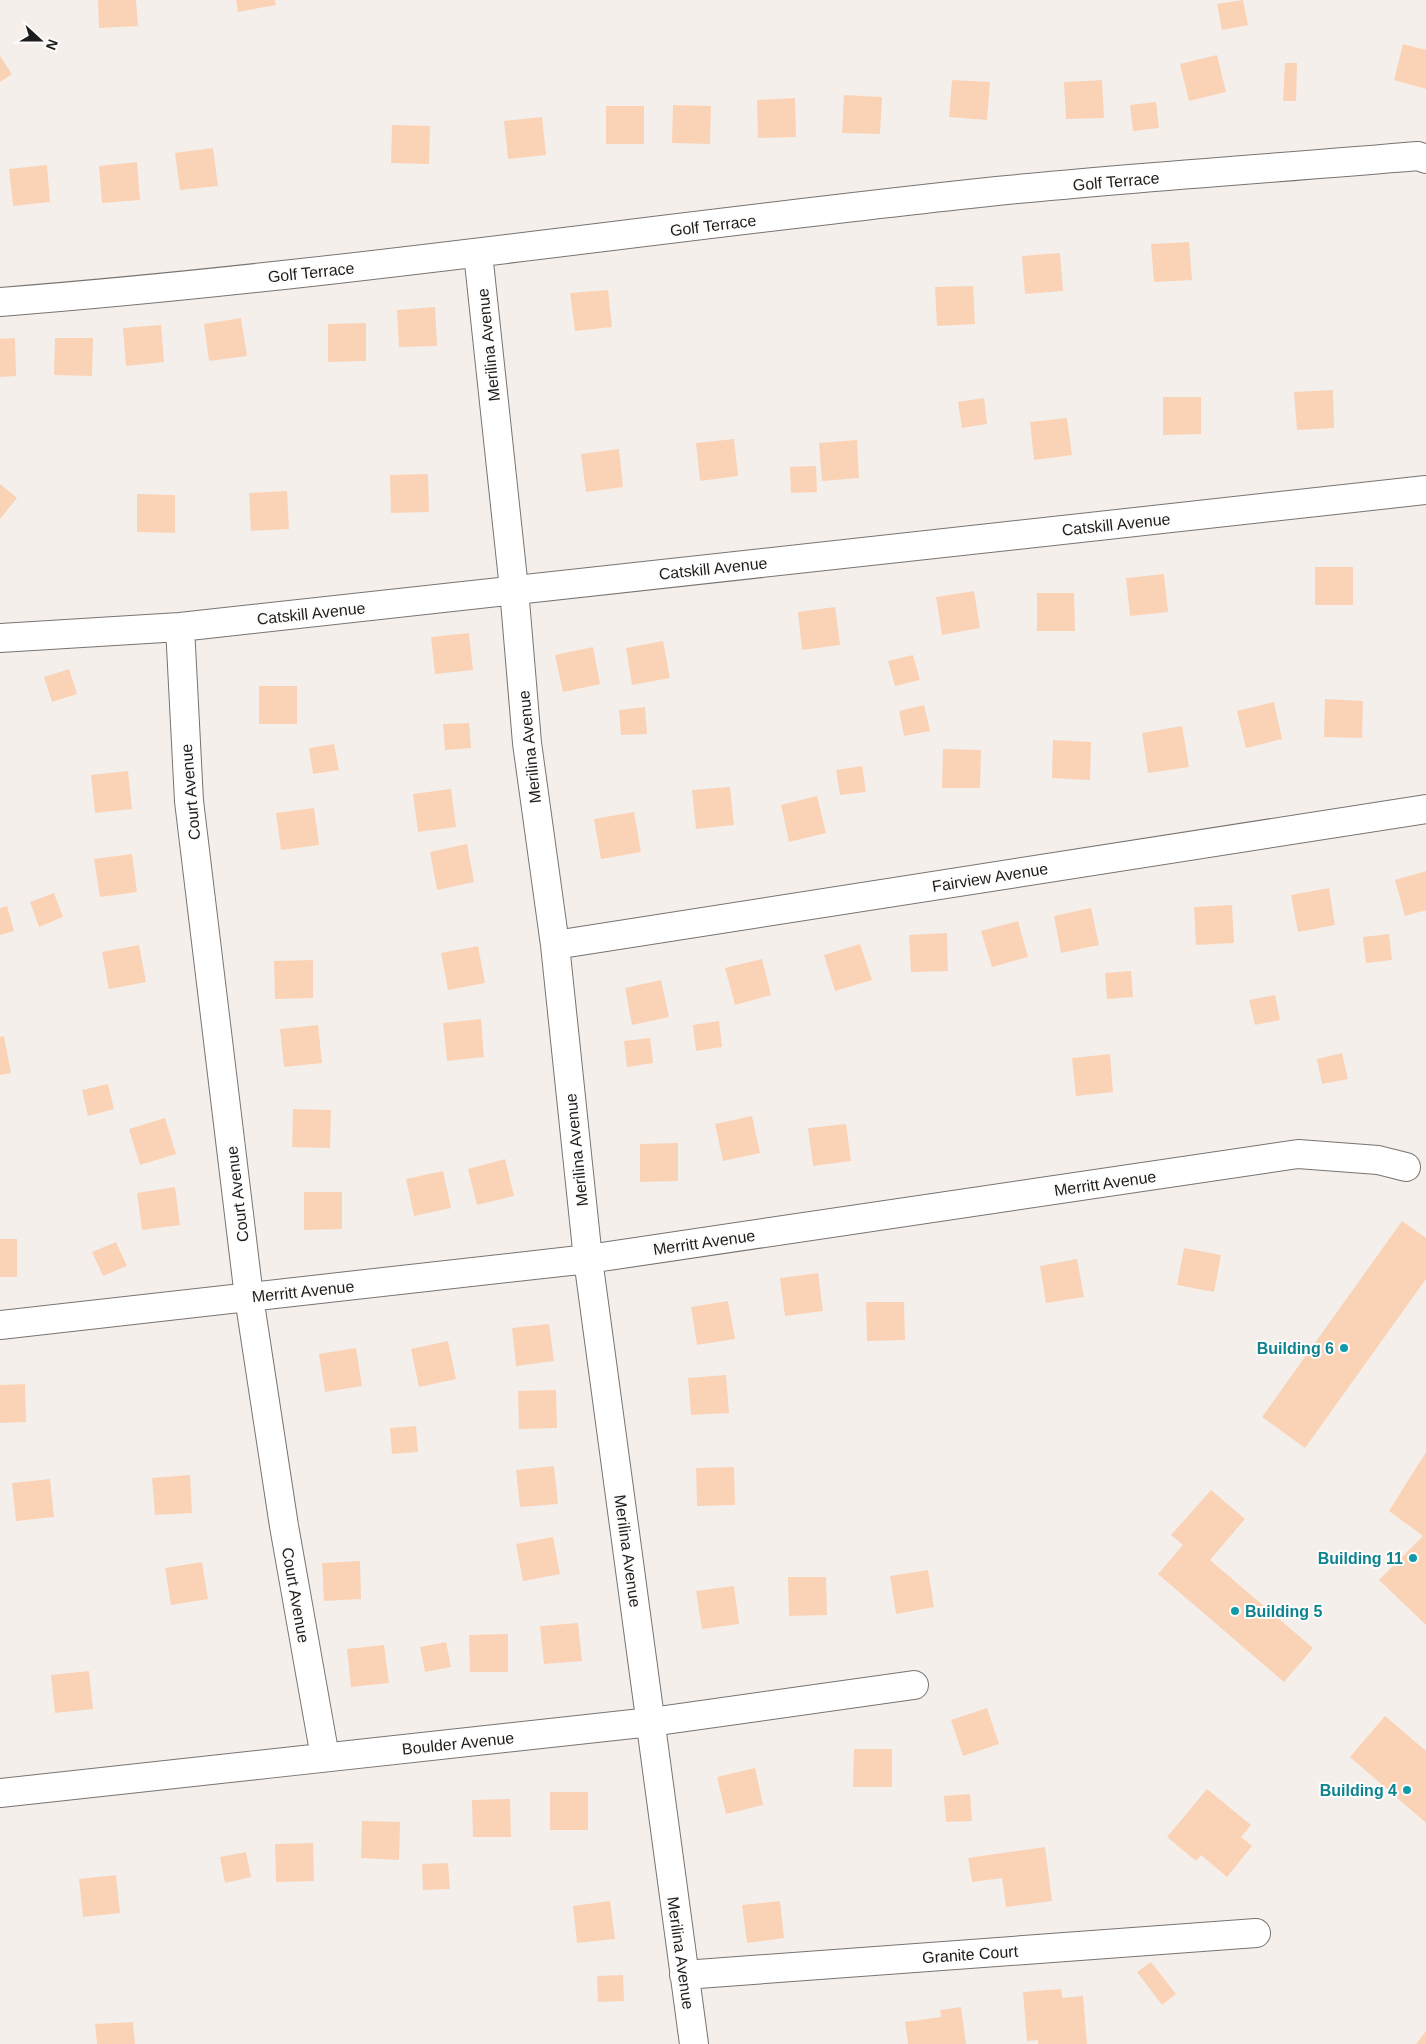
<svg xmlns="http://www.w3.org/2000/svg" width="1426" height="2044" viewBox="0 0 1426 2044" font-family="Arial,sans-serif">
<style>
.building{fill:#fad3b7}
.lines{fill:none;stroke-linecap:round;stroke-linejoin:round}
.street-casing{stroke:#787370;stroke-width:30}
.street{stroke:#fff;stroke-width:28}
.culture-dot{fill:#0f9aa8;stroke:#fefdfc;stroke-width:2}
.labels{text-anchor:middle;stroke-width:4;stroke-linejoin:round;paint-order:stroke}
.street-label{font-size:16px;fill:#1f1d1c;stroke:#fefdfc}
.culture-label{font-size:16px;font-weight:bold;fill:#0d838f;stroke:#fefdfc;text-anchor:end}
</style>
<rect width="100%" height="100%" fill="#f5efeb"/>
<path class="building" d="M 98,0 L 136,0 L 138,26 L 99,28 Z
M 236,0 L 275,0 L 276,5 L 238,12 Z
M 1243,0 L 1248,25 L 1222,30 L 1217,4 Z
M 1403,44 L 1426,50 L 1426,89 L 1394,80 Z
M 1217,55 L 1226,92 L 1189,101 L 1180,64 Z
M 0,56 L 12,74 L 0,82 Z
M 1285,63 L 1297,63 L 1296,101 L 1283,101 Z
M 952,80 L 990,82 L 987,120 L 949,117 Z
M 1102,80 L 1104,118 L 1066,119 L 1064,82 Z
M 844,95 L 882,97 L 880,134 L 842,133 Z
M 795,98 L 796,137 L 758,138 L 757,100 Z
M 1156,102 L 1159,128 L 1133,131 L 1130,105 Z
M 673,105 L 711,106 L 710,144 L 672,143 Z
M 606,106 L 644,106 L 644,144 L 606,144 Z
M 542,117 L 546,155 L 508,159 L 504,121 Z
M 392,125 L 430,126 L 429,164 L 391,163 Z
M 213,148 L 218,186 L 180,190 L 175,153 Z
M 137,162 L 140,200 L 102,203 L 99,166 Z
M 47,165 L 50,202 L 13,206 L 9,169 Z
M 1189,242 L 1192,280 L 1154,282 L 1151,244 Z
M 1060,253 L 1063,291 L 1025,294 L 1022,256 Z
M 973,286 L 975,324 L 937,326 L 935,287 Z
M 608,290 L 612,327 L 575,331 L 570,293 Z
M 435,307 L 437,346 L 399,347 L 397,310 Z
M 241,318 L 247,356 L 209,361 L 204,324 Z
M 366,323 L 366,361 L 328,362 L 328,324 Z
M 161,325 L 164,362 L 126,366 L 123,328 Z
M 15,338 L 16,376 L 0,377 L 0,339 Z
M 55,338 L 93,338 L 92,376 L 54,375 Z
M 1333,390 L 1334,428 L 1297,430 L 1294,392 Z
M 1163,397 L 1201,397 L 1201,434 L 1163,435 Z
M 984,398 L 987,424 L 962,428 L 958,402 Z
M 1067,418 L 1072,455 L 1034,460 L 1030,422 Z
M 734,439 L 738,476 L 700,481 L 696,443 Z
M 857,440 L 859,478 L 822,481 L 819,443 Z
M 619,449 L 623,487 L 586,492 L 581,454 Z
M 816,466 L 817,492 L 791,493 L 790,467 Z
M 428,474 L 429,512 L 391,513 L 390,475 Z
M 0,484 L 17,498 L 0,519 Z
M 287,491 L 289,529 L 251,531 L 249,493 Z
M 137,494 L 175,495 L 175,533 L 137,532 Z
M 1315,567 L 1353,567 L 1353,605 L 1315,605 Z
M 1164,574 L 1168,612 L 1130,616 L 1126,578 Z
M 974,591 L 980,628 L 942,635 L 936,597 Z
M 1037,593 L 1074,593 L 1075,631 L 1037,631 Z
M 835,607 L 840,645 L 802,650 L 798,612 Z
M 469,633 L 473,670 L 435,674 L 431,637 Z
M 663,641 L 670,678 L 632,685 L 626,648 Z
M 593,647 L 600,684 L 563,692 L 555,655 Z
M 913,655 L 920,680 L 895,686 L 888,661 Z
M 69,669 L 77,694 L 52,702 L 44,677 Z
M 259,686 L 297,686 L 297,724 L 259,724 Z
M 1325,699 L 1363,701 L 1362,738 L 1324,737 Z
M 1274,702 L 1282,739 L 1246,748 L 1237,711 Z
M 924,705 L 930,731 L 904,736 L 899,711 Z
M 645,707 L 647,734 L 621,735 L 619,710 Z
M 469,723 L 471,748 L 445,750 L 443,724 Z
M 1182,726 L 1189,767 L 1148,773 L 1142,733 Z
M 1053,740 L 1091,742 L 1090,780 L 1052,778 Z
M 334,744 L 339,770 L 313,774 L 309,748 Z
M 943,749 L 981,750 L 980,788 L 942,788 Z
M 862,766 L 866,792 L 840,795 L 836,770 Z
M 128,771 L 132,809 L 95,813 L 91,775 Z
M 730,787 L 734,825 L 696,829 L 692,790 Z
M 451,789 L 456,827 L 418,832 L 413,794 Z
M 817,796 L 826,833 L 789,842 L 781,805 Z
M 314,808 L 319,845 L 281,850 L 276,813 Z
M 634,812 L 641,852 L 601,859 L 594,819 Z
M 467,844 L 474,882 L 437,890 L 430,852 Z
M 132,854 L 137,892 L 100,897 L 94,859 Z
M 1426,871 L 1426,910 L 1405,916 L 1395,880 Z
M 1329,888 L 1335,925 L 1298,932 L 1291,895 Z
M 54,893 L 63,917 L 39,927 L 30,902 Z
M 1232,905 L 1234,943 L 1196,945 L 1194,907 Z
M 7,906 L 14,931 L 0,935 L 0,908 Z
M 1091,908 L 1099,945 L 1061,953 L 1054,916 Z
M 1018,921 L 1028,957 L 992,967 L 981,931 Z
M 947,933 L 948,971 L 911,972 L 909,935 Z
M 1389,934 L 1392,960 L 1366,963 L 1363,937 Z
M 860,944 L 872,980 L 835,991 L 824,955 Z
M 139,945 L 146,982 L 109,989 L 102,952 Z
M 478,946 L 485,983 L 448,990 L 441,953 Z
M 762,959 L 771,995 L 735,1005 L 725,968 Z
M 313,960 L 313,998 L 275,999 L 274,961 Z
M 1131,971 L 1133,997 L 1107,999 L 1105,973 Z
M 661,980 L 669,1017 L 632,1025 L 625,988 Z
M 1275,995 L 1280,1020 L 1255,1025 L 1249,1000 Z
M 481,1019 L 484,1057 L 447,1061 L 443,1023 Z
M 719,1021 L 722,1047 L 696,1051 L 693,1025 Z
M 318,1025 L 322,1063 L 284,1067 L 280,1029 Z
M 4,1036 L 11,1073 L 0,1075 L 0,1037 Z
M 650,1038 L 653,1063 L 627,1067 L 624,1041 Z
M 1342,1053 L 1348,1079 L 1322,1084 L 1317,1059 Z
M 1110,1054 L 1113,1092 L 1076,1096 L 1072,1058 Z
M 108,1084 L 114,1109 L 88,1116 L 82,1090 Z
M 293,1109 L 331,1110 L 330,1148 L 292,1147 Z
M 752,1116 L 760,1153 L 723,1161 L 715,1124 Z
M 165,1118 L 176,1154 L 140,1165 L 129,1129 Z
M 846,1124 L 851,1161 L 813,1166 L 808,1128 Z
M 678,1143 L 678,1181 L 640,1182 L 640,1144 Z
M 505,1159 L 514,1196 L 477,1205 L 468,1169 Z
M 443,1171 L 451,1208 L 414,1216 L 406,1179 Z
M 175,1187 L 180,1225 L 142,1230 L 137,1193 Z
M 304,1192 L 342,1192 L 342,1229 L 304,1230 Z
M 1402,1221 L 1426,1238 L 1426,1279 L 1305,1448 L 1262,1417 Z
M 0,1239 L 17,1239 L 17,1277 L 0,1277 Z
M 116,1242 L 127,1266 L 103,1276 L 92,1252 Z
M 1184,1248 L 1221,1255 L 1214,1292 L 1177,1285 Z
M 1077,1259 L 1084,1297 L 1046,1303 L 1040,1266 Z
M 818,1273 L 823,1311 L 785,1316 L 780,1278 Z
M 728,1301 L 735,1339 L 697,1345 L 691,1307 Z
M 866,1302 L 904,1302 L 905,1340 L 867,1341 Z
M 549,1324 L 554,1361 L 516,1366 L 512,1328 Z
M 448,1341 L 456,1379 L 419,1387 L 411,1349 Z
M 356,1348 L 362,1386 L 325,1392 L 319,1354 Z
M 726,1375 L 729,1413 L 691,1415 L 688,1378 Z
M 25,1384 L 26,1422 L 0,1423 L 0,1385 Z
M 556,1390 L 557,1428 L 519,1429 L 518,1391 Z
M 416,1426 L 418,1452 L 392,1454 L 390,1428 Z
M 1426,1452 L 1426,1625 L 1379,1580 L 1423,1536 L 1389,1511 Z
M 554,1466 L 558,1504 L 520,1507 L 516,1470 Z
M 734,1467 L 735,1505 L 697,1506 L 696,1468 Z
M 190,1475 L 192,1513 L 155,1515 L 152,1478 Z
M 50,1479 L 54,1517 L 16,1521 L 12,1483 Z
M 1211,1490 L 1245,1519 L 1210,1560 L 1313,1648 L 1284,1682 L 1158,1574 L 1183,1545 L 1171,1535 Z
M 553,1537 L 560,1574 L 523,1581 L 516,1544 Z
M 360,1561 L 361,1599 L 324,1601 L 322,1563 Z
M 202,1562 L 208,1599 L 171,1605 L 165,1568 Z
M 928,1570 L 934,1607 L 896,1614 L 890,1576 Z
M 788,1577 L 826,1577 L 827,1615 L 789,1616 Z
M 734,1586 L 739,1624 L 702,1629 L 696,1591 Z
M 578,1623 L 582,1661 L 544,1664 L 540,1626 Z
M 508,1634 L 508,1672 L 470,1672 L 469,1635 Z
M 446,1642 L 451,1667 L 425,1672 L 420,1647 Z
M 384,1645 L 389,1683 L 351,1687 L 347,1649 Z
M 89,1671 L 93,1709 L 55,1713 L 51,1675 Z
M 987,1708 L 999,1744 L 963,1756 L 951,1720 Z
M 1385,1716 L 1426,1751 L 1426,1823 L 1350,1757 Z
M 854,1749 L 892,1749 L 892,1787 L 853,1787 Z
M 755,1768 L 763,1805 L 726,1814 L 717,1777 Z
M 1207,1789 L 1251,1825 L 1241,1837 L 1252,1846 L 1227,1877 L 1201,1855 L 1196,1861 L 1167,1837 Z
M 550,1792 L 588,1792 L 588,1830 L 550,1830 Z
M 970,1794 L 972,1821 L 946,1822 L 944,1796 Z
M 510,1799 L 511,1837 L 473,1837 L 472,1800 Z
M 362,1821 L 400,1822 L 399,1860 L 361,1858 Z
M 313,1843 L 314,1881 L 276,1882 L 275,1844 Z
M 1045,1847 L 1052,1901 L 1006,1907 L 1002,1878 L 972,1882 L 968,1858 Z
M 246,1852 L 251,1877 L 225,1883 L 220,1857 Z
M 448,1863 L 450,1889 L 423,1890 L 422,1864 Z
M 116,1875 L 120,1913 L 83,1917 L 79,1879 Z
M 610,1901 L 615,1939 L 577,1943 L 573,1906 Z
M 780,1901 L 784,1938 L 747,1943 L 742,1905 Z
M 1151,1962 L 1176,1994 L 1162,2005 L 1137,1972 Z
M 623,1975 L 624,2001 L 598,2002 L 597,1976 Z
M 1061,1989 L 1062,1998 L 1083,1996 L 1087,2044 L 1038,2044 L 1038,2040 L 1027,2041 L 1023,1992 Z
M 961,2007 L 966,2044 L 908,2044 L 905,2022 L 941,2017 L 940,2010 Z
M 133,2022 L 135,2044 L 97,2044 L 95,2024 Z
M 1426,2031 L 1426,2044 L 1416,2044 Z"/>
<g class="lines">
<defs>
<path id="street" d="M 478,253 L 514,589 L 527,743 L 555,945 L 588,1259 L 694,2044
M 0,302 C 334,276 665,226 997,191 C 1137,177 1278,168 1418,156 L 1426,159
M 180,627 L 189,801 L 249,1297 L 284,1526 L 325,1757
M 0,638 L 180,627 L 1426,490
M 555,945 L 1426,809
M 0,1325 L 588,1259 L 1298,1154 L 1378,1160 L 1406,1167
M 0,1793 L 651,1722 L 914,1685
M 684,1975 L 1256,1933"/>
</defs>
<use href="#street" class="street-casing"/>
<use href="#street" class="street"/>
</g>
<g class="culture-dot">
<circle cx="1344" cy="1348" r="5"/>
<circle cx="1413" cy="1558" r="5"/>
<circle cx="1235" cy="1611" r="5"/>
<circle cx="1407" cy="1790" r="5"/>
</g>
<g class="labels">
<g class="street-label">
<text transform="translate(1116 181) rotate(-5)" y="6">Golf Terrace</text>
<text transform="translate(713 225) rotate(-7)" y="6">Golf Terrace</text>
<text transform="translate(311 272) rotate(-6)" y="6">Golf Terrace</text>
<text transform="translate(488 345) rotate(-96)" y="6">Merilina Avenue</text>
<text transform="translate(1116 524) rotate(-6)" y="6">Catskill Avenue</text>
<text transform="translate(713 568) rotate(-6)" y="6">Catskill Avenue</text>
<text transform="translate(311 613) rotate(-6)" y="6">Catskill Avenue</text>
<text transform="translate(529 747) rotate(-96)" y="6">Merilina Avenue</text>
<text transform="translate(190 792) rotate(-95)" y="6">Court Avenue</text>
<text transform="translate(990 877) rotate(-9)" y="6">Fairview Avenue</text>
<text transform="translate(576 1150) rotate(-96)" y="6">Merilina Avenue</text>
<text transform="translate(1105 1183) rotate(-8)" y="6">Merritt Avenue</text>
<text transform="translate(237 1194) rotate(-97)" y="6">Court Avenue</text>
<text transform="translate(704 1242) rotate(-8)" y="6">Merritt Avenue</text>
<text transform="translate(303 1291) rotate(-6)" y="6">Merritt Avenue</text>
<text transform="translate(628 1551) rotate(82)" y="6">Merilina Avenue</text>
<text transform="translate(296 1595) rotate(80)" y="6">Court Avenue</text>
<text transform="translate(458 1743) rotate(-6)" y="6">Boulder Avenue</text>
<text transform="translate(681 1953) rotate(82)" y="6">Merilina Avenue</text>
<text transform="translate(970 1954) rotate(-4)" y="6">Granite Court</text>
</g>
<g class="culture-label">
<text x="1334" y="1354">Building 6</text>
<text x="1403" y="1564">Building 11</text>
<text x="1245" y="1617" text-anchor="start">Building 5</text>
<text x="1397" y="1796">Building 4</text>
</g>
</g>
<g transform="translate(40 40) rotate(111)" stroke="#fefdfc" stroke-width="4" paint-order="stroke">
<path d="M0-4L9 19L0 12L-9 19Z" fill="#1f1d1c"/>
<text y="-8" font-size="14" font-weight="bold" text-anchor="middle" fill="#1f1d1c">N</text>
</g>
</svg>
